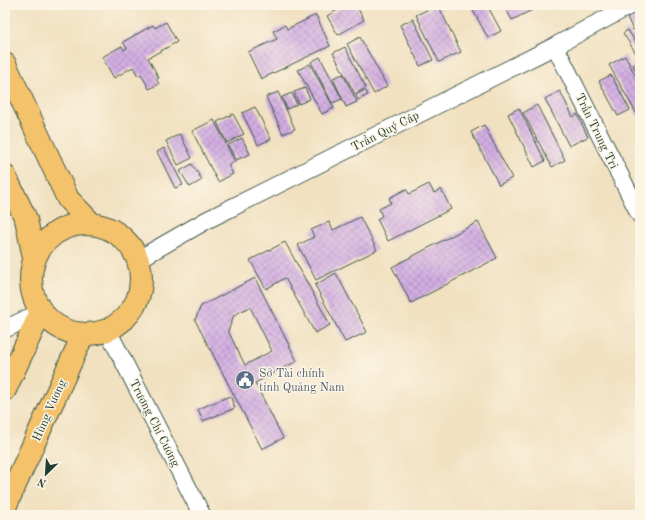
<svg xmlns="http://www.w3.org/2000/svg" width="645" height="520" viewBox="0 0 645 520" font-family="'Old Standard TT',serif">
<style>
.building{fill:url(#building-cross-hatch);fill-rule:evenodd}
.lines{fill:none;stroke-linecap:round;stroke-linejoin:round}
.minor-casing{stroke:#3e5649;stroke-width:19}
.major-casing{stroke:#3e5649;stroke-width:24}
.minor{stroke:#fff;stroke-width:17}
.major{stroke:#f3c26a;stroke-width:22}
.labels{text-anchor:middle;stroke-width:3;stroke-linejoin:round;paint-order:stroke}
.street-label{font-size:12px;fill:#1f3d34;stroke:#fcf5e5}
.service-label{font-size:12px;fill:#4e5e75;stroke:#fcf5e5;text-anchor:start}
</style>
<defs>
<pattern id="building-cross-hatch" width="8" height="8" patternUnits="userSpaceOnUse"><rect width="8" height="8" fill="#d3aee3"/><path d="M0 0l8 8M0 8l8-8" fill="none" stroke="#ab8fb9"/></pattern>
</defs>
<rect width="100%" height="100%" fill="#fcf5e5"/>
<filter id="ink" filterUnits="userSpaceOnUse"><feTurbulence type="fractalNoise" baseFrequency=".025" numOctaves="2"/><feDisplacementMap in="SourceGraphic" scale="8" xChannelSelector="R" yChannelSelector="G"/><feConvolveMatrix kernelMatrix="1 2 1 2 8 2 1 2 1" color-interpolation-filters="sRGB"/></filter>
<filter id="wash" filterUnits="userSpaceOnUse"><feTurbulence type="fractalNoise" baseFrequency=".012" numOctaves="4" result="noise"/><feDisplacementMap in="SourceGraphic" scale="16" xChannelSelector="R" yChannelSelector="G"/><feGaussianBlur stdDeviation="0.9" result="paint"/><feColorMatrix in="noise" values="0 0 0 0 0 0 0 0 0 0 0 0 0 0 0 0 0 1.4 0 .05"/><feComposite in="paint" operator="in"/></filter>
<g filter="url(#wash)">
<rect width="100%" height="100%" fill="#f1e1c1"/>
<g id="blocks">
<path class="building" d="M 346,5 L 356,5 L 364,20 L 338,35 L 327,16 Z
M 438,5 L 461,52 L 439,62 L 416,15 Z
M 470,5 L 487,5 L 501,31 L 488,38 Z
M 504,5 L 534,5 L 536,8 L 512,20 Z
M 636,10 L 640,18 L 640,26 L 633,30 L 626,15 Z
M 316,15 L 330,46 L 261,79 L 248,52 L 277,39 L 273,31 L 285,25 L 287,29 Z
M 413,19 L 433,60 L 420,66 L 400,25 Z
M 166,22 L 177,42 L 148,58 L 159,78 L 156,79 L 159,84 L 149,89 L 141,74 L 138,76 L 133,67 L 114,78 L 102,57 L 122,46 L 124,50 L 127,48 L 123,42 L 153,25 L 155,28 Z
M 628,30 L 640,49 L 640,53 L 637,55 L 623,33 Z
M 640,30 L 640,45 L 634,34 Z
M 360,37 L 387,86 L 374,94 L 347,44 Z
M 345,47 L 366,88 L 355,94 L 333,53 Z
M 625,56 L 640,84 L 640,117 L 639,118 L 609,65 Z
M 320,57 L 342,99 L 332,103 L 311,62 Z
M 640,61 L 640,79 L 633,65 Z
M 310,64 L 334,108 L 322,114 L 298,70 Z
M 343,74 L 357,102 L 346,107 L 333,78 Z
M 611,75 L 630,110 L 618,116 L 599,81 Z
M 305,88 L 310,99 L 299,104 L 294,92 Z
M 365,90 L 368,95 L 358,100 L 356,95 Z
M 560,91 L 573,117 L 577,114 L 588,137 L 569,146 L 545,99 Z
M 278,92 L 295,129 L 283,134 L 266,97 Z
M 292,93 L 297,104 L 287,109 L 282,97 Z
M 537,105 L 565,160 L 552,167 L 523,113 Z
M 255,107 L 271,139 L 258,145 L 242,113 Z
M 519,108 L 545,161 L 534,167 L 508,114 Z
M 233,114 L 244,134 L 227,143 L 217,122 Z
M 214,120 L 235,162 L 228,165 L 233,174 L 218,182 L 192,131 Z
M 484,125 L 512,178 L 499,185 L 471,132 Z
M 180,134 L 192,158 L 178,165 L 166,141 Z
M 242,138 L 250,154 L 236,160 L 228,145 Z
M 164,148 L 183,185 L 175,188 L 157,152 Z
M 192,164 L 202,180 L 190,187 L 180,171 Z
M 429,184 L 434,193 L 441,189 L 451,209 L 388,241 L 377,219 L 382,216 L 379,209 L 391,203 L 389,198 L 406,189 L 409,194 Z
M 360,217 L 377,250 L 316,280 L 298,245 L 314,237 L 311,230 L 329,222 L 333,230 Z
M 478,222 L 497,258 L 411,303 L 392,267 Z
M 285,242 L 330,325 L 315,333 L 285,278 L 266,289 L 250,260 Z
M 336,273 L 367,332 L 345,342 L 315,285 Z
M 255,278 L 297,361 L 255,383 L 283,438 L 262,449 L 195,320 L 201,306 ZM 250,307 L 272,351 L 245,365 L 228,331 L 234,315 Z
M 230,396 L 235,408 L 203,421 L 198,409 Z"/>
</g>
</g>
<g filter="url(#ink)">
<use href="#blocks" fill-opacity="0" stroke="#3e5649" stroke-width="1"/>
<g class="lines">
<defs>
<path id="minor" d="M 555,46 L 640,215
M 139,259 L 207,220 L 555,46 L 631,5
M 5,329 L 41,312
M 108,331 L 202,515"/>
<path id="major" d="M 5,64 L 68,199 L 91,223
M 5,176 L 26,219 L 34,258
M31 279a55 55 0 1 1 110 0a55 55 0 1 1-110 0Z
M 5,390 L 41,312
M 5,507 L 83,335"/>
</defs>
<use href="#minor" class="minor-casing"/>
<use href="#major" class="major-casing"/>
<use href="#minor" class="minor"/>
<use href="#major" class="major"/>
</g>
</g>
<defs>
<symbol id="civic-disc" viewBox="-11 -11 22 22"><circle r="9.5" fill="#5c6f8a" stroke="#fcf5e5"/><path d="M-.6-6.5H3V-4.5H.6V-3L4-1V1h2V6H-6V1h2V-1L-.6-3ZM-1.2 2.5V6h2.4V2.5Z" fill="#fff"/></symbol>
</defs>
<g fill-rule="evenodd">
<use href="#civic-disc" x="234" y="369" width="22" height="22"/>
</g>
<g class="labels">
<g class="street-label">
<text transform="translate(385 131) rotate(-27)" y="4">Trần Quý Cáp</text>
<text transform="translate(597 131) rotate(64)" y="4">Trần Trung Tri</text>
<text transform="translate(49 410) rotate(-66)" y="4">Hùng Vương</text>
<text transform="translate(155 423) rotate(63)" y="4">Trương Chí Cương</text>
</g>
<g class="service-label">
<text x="259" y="377">Sở Tài chính<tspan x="259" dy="14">tỉnh Quảng Nam</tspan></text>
</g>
</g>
<rect width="645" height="520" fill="none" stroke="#fcf5e5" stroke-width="20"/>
<g transform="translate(46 474) rotate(205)" stroke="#fcf5e5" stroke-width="3" paint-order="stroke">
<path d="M0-3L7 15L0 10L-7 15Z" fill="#1f3d34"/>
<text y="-6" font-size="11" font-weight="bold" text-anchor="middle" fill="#1f3d34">N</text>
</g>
</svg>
